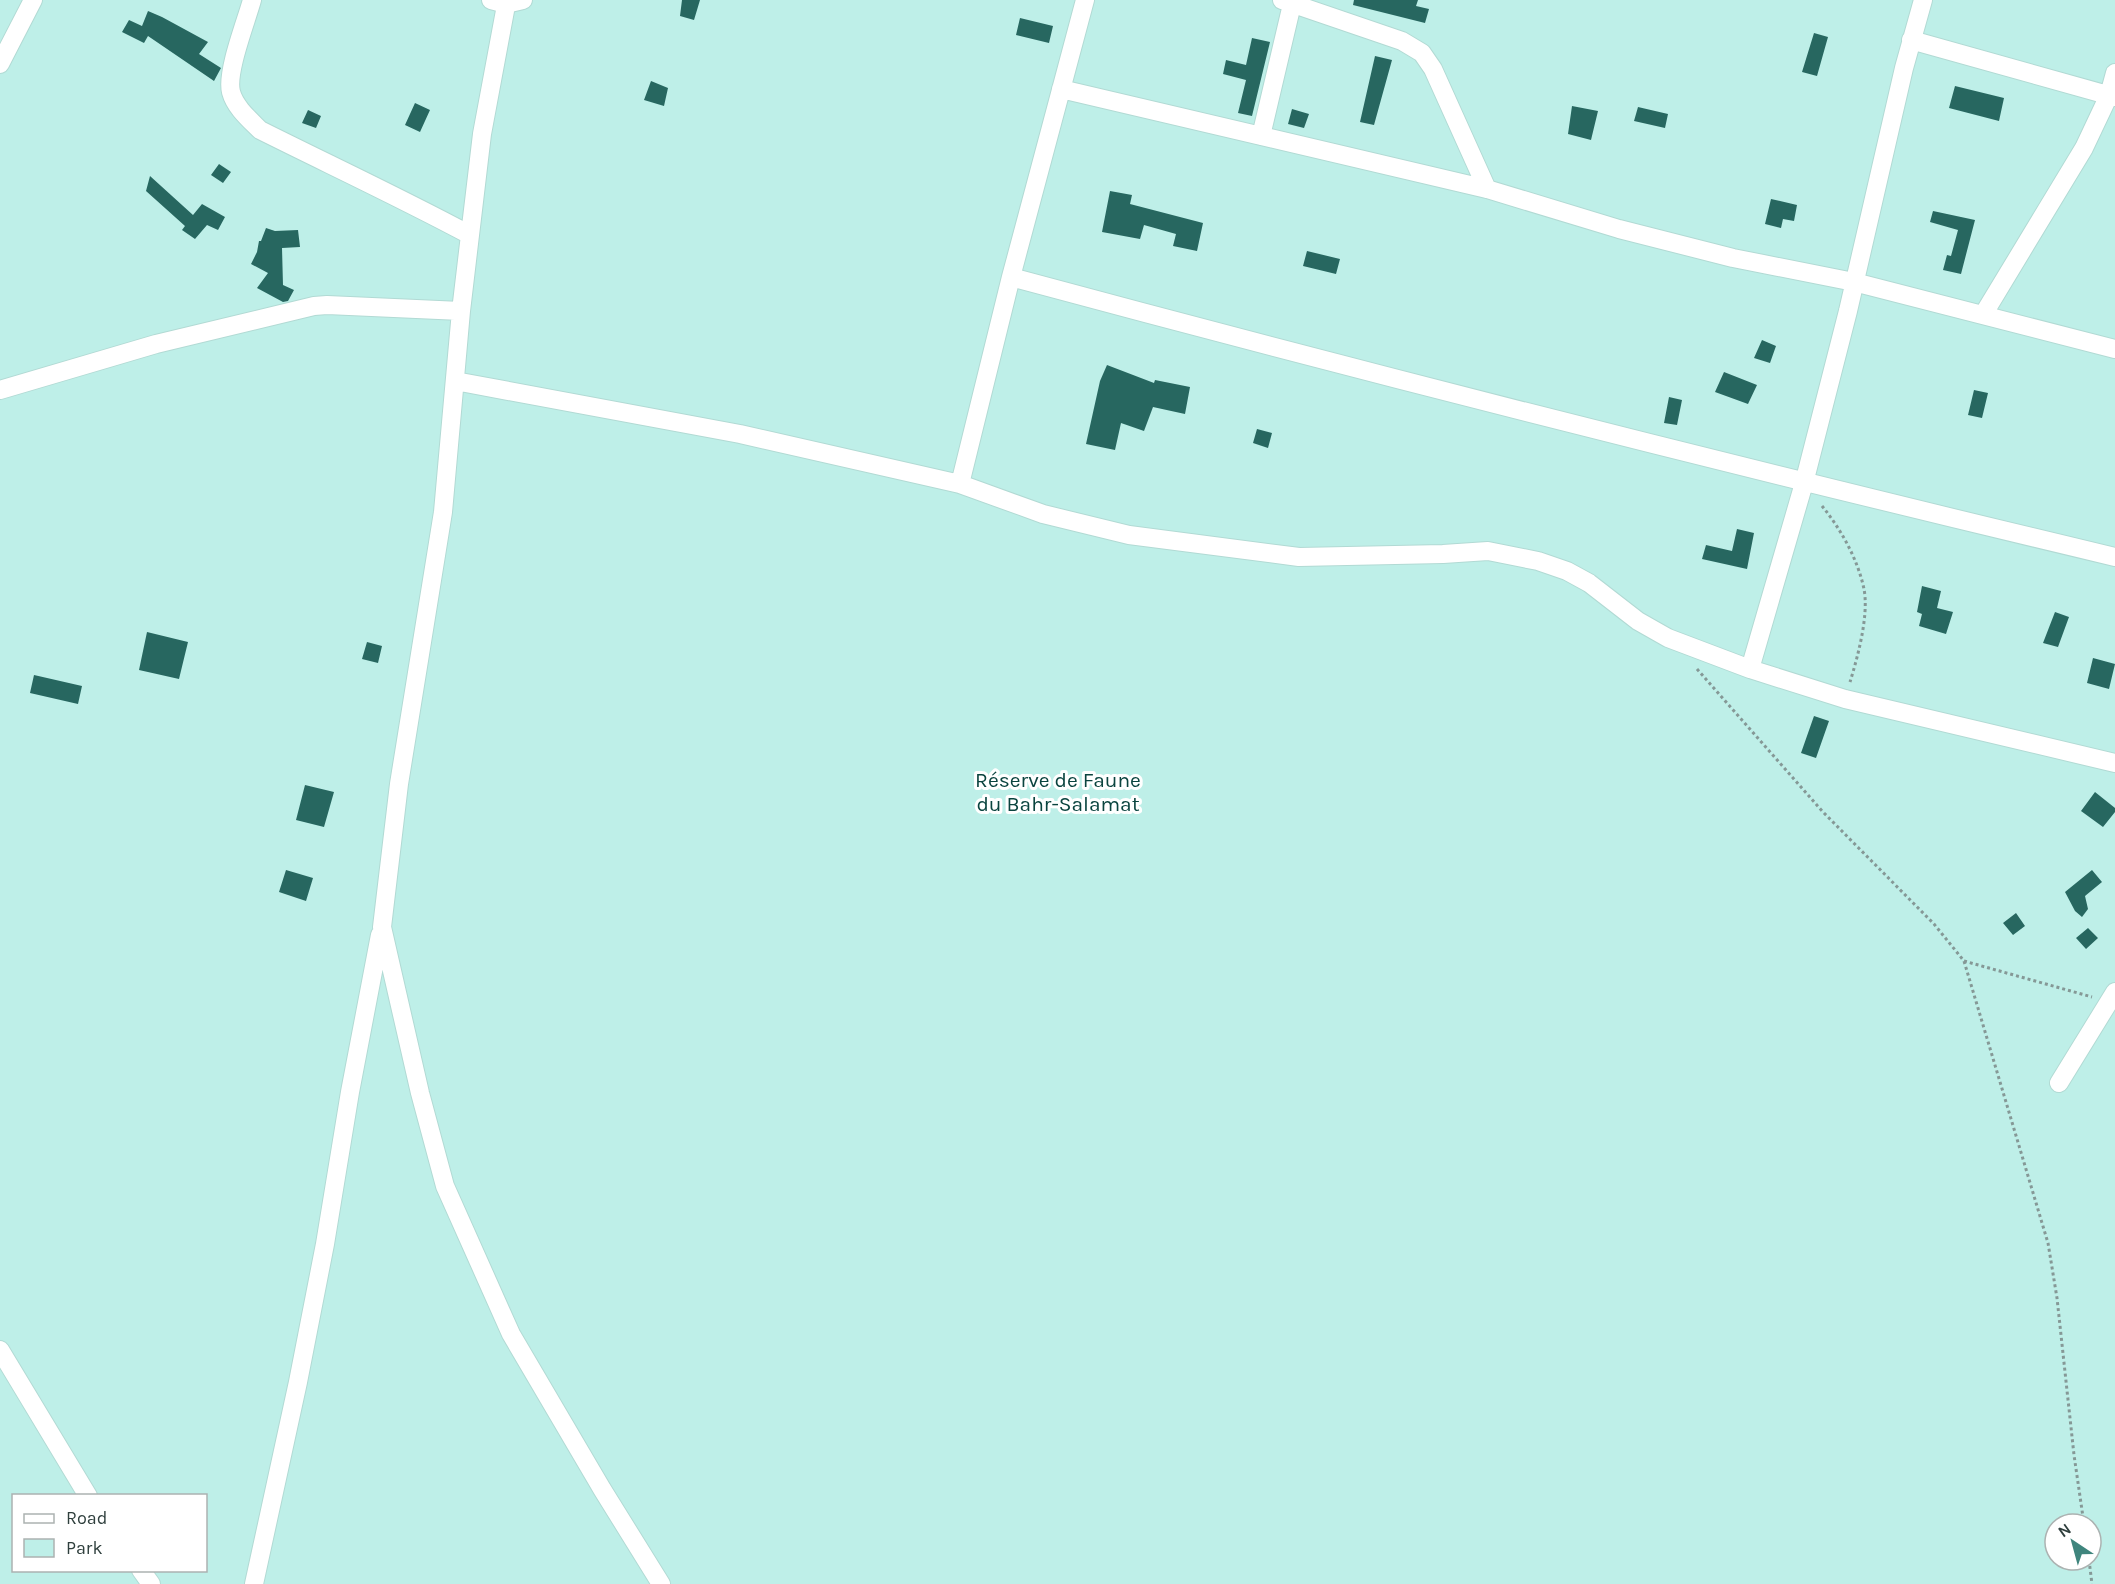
<svg xmlns="http://www.w3.org/2000/svg" width="2115" height="1584" viewBox="0 0 2115 1584" font-family="Karla,sans-serif">
<style>
.green{fill:#beefe8;fill-rule:evenodd}
.building{fill:#276760}
.lines{fill:none;stroke-linecap:round;stroke-linejoin:round}
.minor-casing{stroke:#b2dad4;stroke-width:20}
.path{stroke:#859896;stroke-width:3;stroke-dasharray:3 3;stroke-linecap:butt}
.minor{stroke:#fff;stroke-width:18}
.labels{text-anchor:middle;stroke-width:6;stroke-linejoin:round;paint-order:stroke}
.park-label{font-size:21px;fill:#0a443f;stroke:#fff}
</style>
<rect width="100%" height="100%" fill="#e6fefb"/>
<path class="green" d="M 0,0 L 2115,0 L 2115,1584 L 0,1584 ZM 14,1496 L 206,1496 L 206,1570 L 14,1570 ZM 2055,1524 L 2091,1524 L 2091,1560 L 2055,1560 Z"/>
<path class="building" d="M 682,0 L 700,0 L 694,20 L 680,16 Z
M 1354,0 L 1418,0 L 1416,6 L 1429,9 L 1425,23 L 1353,5 Z
M 148,11 L 162,17 L 208,42 L 199,54 L 221,68 L 214,81 L 148,36 L 144,43 L 122,32 L 129,20 L 142,26 Z
M 1020,18 L 1053,26 L 1049,43 L 1016,35 Z
M 1814,33 L 1828,37 L 1817,76 L 1802,72 Z
M 1252,38 L 1270,42 L 1252,116 L 1238,113 L 1246,80 L 1223,74 L 1226,60 L 1246,65 Z
M 1375,56 L 1392,60 L 1374,125 L 1360,122 Z
M 651,81 L 668,88 L 664,106 L 644,100 Z
M 1955,86 L 2004,98 L 1999,121 L 1949,108 Z
M 415,103 L 430,110 L 420,132 L 405,125 Z
M 1572,106 L 1598,111 L 1591,140 L 1568,134 Z
M 1638,107 L 1668,114 L 1665,128 L 1634,121 Z
M 1292,109 L 1309,114 L 1304,128 L 1288,124 Z
M 308,110 L 321,116 L 316,128 L 302,123 Z
M 219,164 L 231,172 L 223,183 L 211,175 Z
M 150,176 L 193,215 L 202,204 L 225,217 L 218,230 L 207,225 L 195,239 L 182,230 L 185,226 L 146,191 Z
M 1110,191 L 1132,195 L 1130,204 L 1203,223 L 1197,251 L 1173,246 L 1176,234 L 1144,225 L 1140,239 L 1102,232 Z
M 1771,199 L 1797,205 L 1794,221 L 1783,219 L 1781,228 L 1765,224 Z
M 1933,211 L 1975,220 L 1961,274 L 1943,270 L 1947,255 L 1951,256 L 1958,230 L 1930,222 Z
M 266,228 L 275,231 L 298,230 L 300,247 L 282,248 L 283,285 L 294,290 L 288,301 L 283,302 L 257,288 L 268,273 L 251,264 L 257,252 L 259,241 L 261,241 Z
M 1307,251 L 1340,259 L 1336,274 L 1303,266 Z
M 1762,340 L 1776,346 L 1770,363 L 1754,358 Z
M 1107,365 L 1154,383 L 1155,380 L 1190,387 L 1185,414 L 1153,407 L 1144,431 L 1121,423 L 1115,450 L 1086,444 L 1100,381 Z
M 1724,372 L 1757,385 L 1748,404 L 1715,392 Z
M 1974,390 L 1988,393 L 1982,418 L 1968,415 Z
M 1669,397 L 1682,400 L 1677,425 L 1664,423 Z
M 1257,429 L 1272,433 L 1268,448 L 1253,443 Z
M 1737,529 L 1754,533 L 1747,569 L 1702,559 L 1706,545 L 1732,551 Z
M 1922,586 L 1941,591 L 1937,608 L 1953,612 L 1946,634 L 1919,626 L 1922,614 L 1917,612 Z
M 2055,612 L 2069,617 L 2058,647 L 2043,643 Z
M 147,632 L 188,642 L 179,679 L 139,670 Z
M 367,642 L 382,646 L 378,663 L 362,659 Z
M 2093,658 L 2115,664 L 2109,689 L 2087,683 Z
M 34,675 L 82,686 L 78,704 L 30,693 Z
M 1814,716 L 1829,721 L 1816,758 L 1801,753 Z
M 305,785 L 334,792 L 324,827 L 296,820 Z
M 2095,792 L 2115,808 L 2115,812 L 2103,827 L 2081,811 Z
M 286,870 L 313,878 L 306,901 L 279,892 Z
M 2092,870 L 2102,882 L 2085,896 L 2088,909 L 2082,917 L 2075,911 L 2065,892 Z
M 2016,913 L 2025,926 L 2013,935 L 2003,923 Z
M 2088,928 L 2098,938 L 2086,949 L 2076,938 Z"/>
<g class="lines">
<defs>
<path id="minor" d="M 252,0 C 246,22 226,72 231,92 C 235,107 249,119 260,130 C 330,165 401,198 470,235
M 491,0 L 506,4 L 523,0
M 507,0 L 482,134 L 461,311 L 443,512 L 399,784 L 382,927 L 420,1093 L 445,1186 L 511,1334 L 602,1489 L 661,1584
M 1282,0 L 1402,41 L 1422,53 L 1433,69 L 1487,189
M 1923,0 L 1904,68 L 1848,311 L 1804,483 L 1750,669 L 1845,699 L 2115,763
M 1911,40 L 2115,97
M 0,64 L 33,0
M 1061,89 L 1487,189 L 1619,229 L 1733,258 L 1854,282 L 2115,349
M 1261,136 L 1293,0
M 1011,277 C 1378,376 1746,469 2115,557
M 1983,315 L 2084,148 L 2109,95 L 2115,73
M 455,381 L 740,434 L 960,484 L 1043,514 L 1129,535 L 1299,557 L 1443,554 L 1488,551 L 1538,561 L 1567,571 L 1589,583 L 1638,621 L 1668,638 L 1750,669
M 0,390 L 156,344 L 314,306 L 327,305 L 461,311
M 960,484 L 1011,277 L 1085,0
M 2059,1083 L 2115,992
M 0,1350 L 88,1496
M 141,1570 L 151,1584
M 254,1584 L 298,1382 L 325,1244 L 350,1092 L 380,935"/>
</defs>
<use href="#minor" class="minor-casing"/>
<path class="path" d="M 1822,506 C 1841,529 1858,560 1864,589 C 1869,615 1858,656 1850,682
M 1697,669 L 1822,811 L 1934,924 L 1964,961 L 2048,1243 L 2057,1298 L 2074,1455 L 2084,1524
M 1964,961 L 2092,997
M 2089,1560 L 2092,1584"/>
<use href="#minor" class="minor"/>
</g>
<g class="labels">
<g class="park-label">
<text x="1058" y="787">Réserve de Faune<tspan x="1058" dy="24">du Bahr-Salamat</tspan></text>
</g>
</g>
<rect x="12" y="1494" width="195" height="78" fill="#ffffff" stroke="#acb2b1" stroke-width="1.5"/>
<rect x="24" y="1514" width="30" height="9" fill="#ffffff" stroke="#acb2b1" stroke-width="1.5"/>
<text x="66" y="1524" font-size="18" fill="#2f3f3d">Road</text>
<rect x="24" y="1539" width="30" height="18" fill="#beefe8" stroke="#acb2b1" stroke-width="1.5"/>
<text x="66" y="1554" font-size="18" fill="#2f3f3d">Park</text>
<g transform="translate(2073 1542) rotate(324)"><circle r="28" fill="#ffffff" stroke="#acb2b1" stroke-width="1.5"/>
<path d="M0-4.5L10 22L0 15L-10 22Z" fill="#3f857d"/>
<text y="-9" font-size="16" font-weight="bold" text-anchor="middle" fill="#2f3f3d">N</text>
</g>
</svg>
